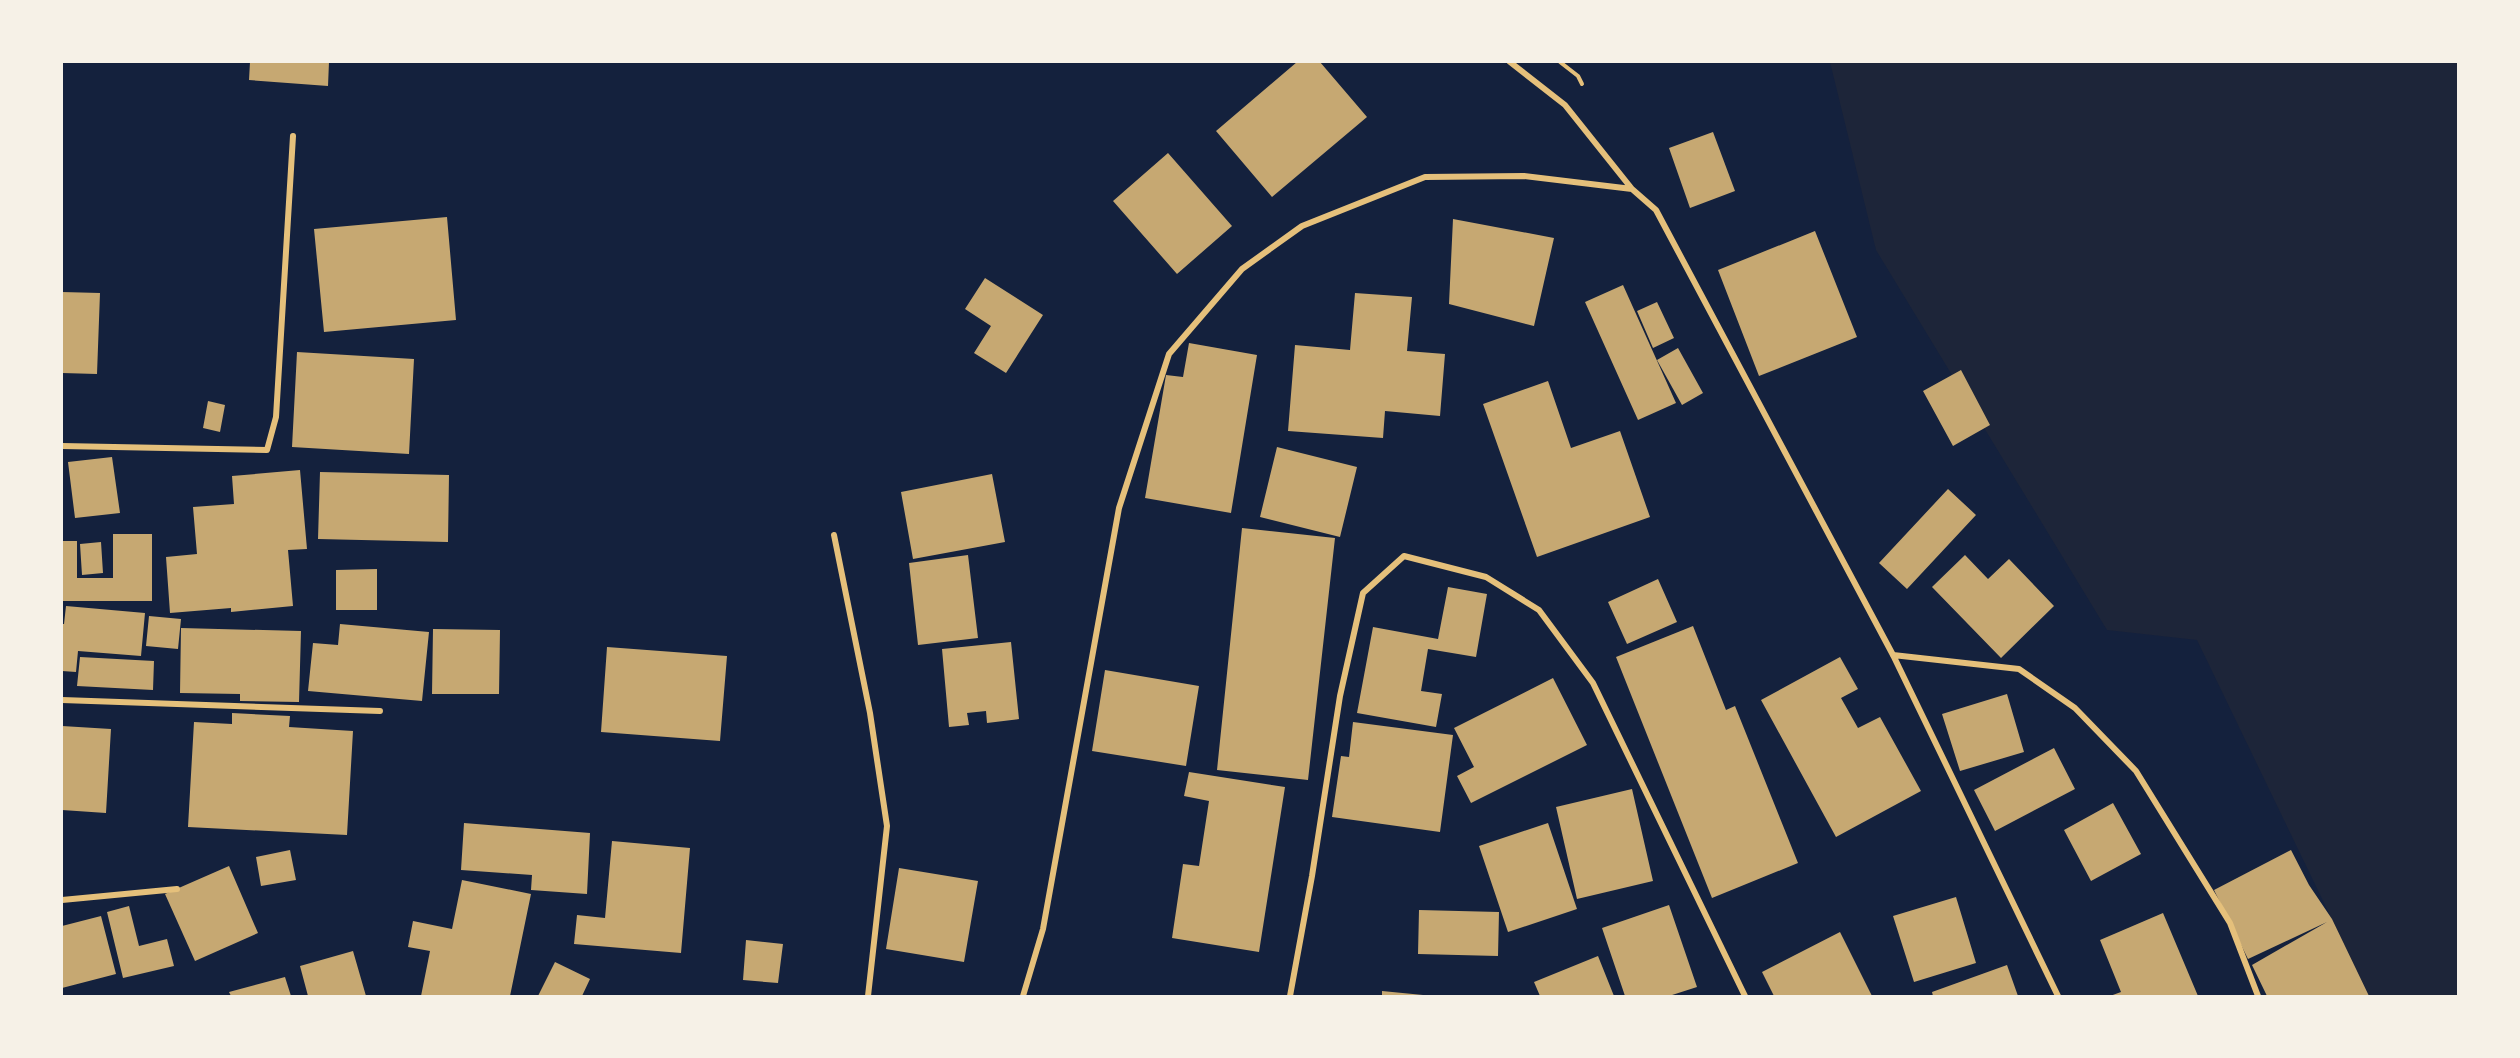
<svg xmlns="http://www.w3.org/2000/svg" width="2520" height="1058" viewBox="0 0 2520 1058" font-family="'Noto Serif',serif">
<style>
.green{fill:#1d2539}
.building{fill:#c6a872}
.lines{fill:none;stroke-linecap:round;stroke-linejoin:round}
.path{stroke:#e5c07b;stroke-width:4}
.minor{stroke:#e5c07b;stroke-width:6}
</style>
<rect width="100%" height="100%" fill="#14213d"/>
<path class="green" d="M 1830,62 L 2458,62 L 2458,996 L 2369,996 L 2197,640 L 2107,630 L 1876,250 Z"/>
<path class="building" d="M 250,62 L 329,62 L 328,86 L 249,80 Z
M 1297,62 L 1320,62 L 1367,117 L 1272,197 L 1216,131 Z
M 1713,132 L 1735,191 L 1690,208 L 1669,148 Z
M 1168,153 L 1232,226 L 1177,274 L 1113,201 Z
M 447,217 L 456,320 L 324,332 L 314,229 Z
M 1453,219 L 1554,238 L 1534,326 L 1449,304 Z
M 1815,231 L 1857,337 L 1759,376 L 1718,270 Z
M 985,278 L 1043,315 L 1006,373 L 974,353 L 991,326 L 965,309 Z
M 1623,285 L 1676,403 L 1638,420 L 1585,302 Z
M 62,292 L 100,293 L 97,374 L 62,373 Z
M 1355,293 L 1412,297 L 1407,351 L 1445,354 L 1440,416 L 1385,411 L 1383,438 L 1288,431 L 1295,345 L 1350,350 Z
M 1657,302 L 1674,338 L 1653,348 L 1637,311 Z
M 1189,343 L 1257,355 L 1231,513 L 1145,498 L 1166,375 L 1183,377 Z
M 1678,348 L 1703,393 L 1682,405 L 1657,360 Z
M 297,352 L 414,359 L 409,454 L 292,447 Z
M 1961,370 L 1990,425 L 1953,446 L 1923,391 Z
M 1548,381 L 1571,448 L 1620,431 L 1650,517 L 1537,557 L 1483,404 Z
M 208,401 L 225,405 L 220,432 L 203,428 Z
M 1277,447 L 1357,467 L 1340,537 L 1260,517 Z
M 112,457 L 120,513 L 75,518 L 68,462 Z
M 300,470 L 307,549 L 288,550 L 293,606 L 231,612 L 231,608 L 170,613 L 166,557 L 197,554 L 193,507 L 234,504 L 232,476 Z
M 320,472 L 449,475 L 448,542 L 318,539 Z
M 992,474 L 1005,542 L 913,559 L 901,492 Z
M 1948,489 L 1976,515 L 1907,589 L 1879,563 Z
M 1242,528 L 1335,538 L 1308,780 L 1217,770 Z
M 113,534 L 152,534 L 152,601 L 62,601 L 62,541 L 77,541 L 77,578 L 113,578 Z
M 101,542 L 103,573 L 82,575 L 80,544 Z
M 968,555 L 978,638 L 918,645 L 909,563 Z
M 1965,555 L 1988,579 L 2009,559 L 2054,606 L 2001,658 L 1932,587 Z
M 377,569 L 377,610 L 336,610 L 336,570 Z
M 1658,579 L 1677,622 L 1627,644 L 1608,602 Z
M 1448,587 L 1487,594 L 1476,657 L 1428,649 L 1421,691 L 1442,694 L 1436,727 L 1357,713 L 1373,627 L 1438,639 Z
M 66,606 L 145,613 L 141,656 L 78,651 L 76,672 L 62,671 L 62,624 L 64,624 Z
M 149,616 L 181,619 L 178,649 L 146,646 Z
M 340,624 L 429,632 L 422,701 L 308,691 L 313,643 L 338,645 Z
M 1693,626 L 1726,710 L 1735,706 L 1798,863 L 1712,898 L 1616,657 Z
M 181,628 L 301,631 L 299,702 L 240,701 L 240,694 L 180,693 Z
M 433,629 L 500,630 L 499,694 L 432,694 Z
M 1011,642 L 1019,719 L 987,723 L 986,711 L 967,713 L 969,725 L 949,727 L 942,649 Z
M 607,647 L 727,656 L 720,741 L 601,732 Z
M 80,657 L 154,661 L 153,690 L 77,686 Z
M 1840,657 L 1858,689 L 1841,698 L 1858,728 L 1880,717 L 1921,791 L 1836,837 L 1761,700 Z
M 1105,670 L 1199,686 L 1186,766 L 1092,751 Z
M 1553,678 L 1587,745 L 1471,803 L 1457,776 L 1474,767 L 1454,728 Z
M 2007,694 L 2024,752 L 1960,771 L 1942,714 Z
M 232,713 L 290,716 L 289,727 L 353,731 L 347,835 L 188,827 L 194,722 L 232,724 Z
M 1353,722 L 1453,735 L 1440,832 L 1332,817 L 1341,756 L 1349,757 Z
M 62,726 L 111,729 L 106,813 L 62,810 Z
M 2054,748 L 2075,789 L 1995,831 L 1974,790 Z
M 1189,772 L 1285,787 L 1259,952 L 1172,938 L 1183,864 L 1199,866 L 1209,801 L 1184,796 Z
M 1632,789 L 1653,881 L 1577,899 L 1556,807 Z
M 2113,803 L 2141,854 L 2091,881 L 2064,830 Z
M 464,823 L 590,833 L 587,894 L 531,890 L 532,875 L 461,870 Z
M 1548,823 L 1577,909 L 1508,932 L 1479,846 Z
M 612,841 L 690,848 L 681,953 L 574,944 L 577,915 L 605,918 Z
M 290,850 L 296,880 L 261,886 L 256,857 Z
M 2291,850 L 2309,885 L 2332,919 L 2369,996 L 2267,996 L 2252,965 L 2327,922 L 2248,959 L 2214,890 Z
M 229,866 L 258,933 L 195,961 L 165,894 Z
M 899,868 L 978,881 L 964,962 L 886,949 Z
M 462,880 L 531,894 L 510,996 L 421,996 L 430,951 L 408,947 L 413,921 L 452,929 Z
M 1956,897 L 1976,963 L 1914,982 L 1893,916 Z
M 1669,905 L 1697,987 L 1669,996 L 1625,996 L 1602,928 Z
M 129,906 L 139,946 L 167,939 L 174,966 L 123,978 L 107,912 Z
M 1419,910 L 1499,912 L 1498,956 L 1418,954 Z
M 2163,913 L 2198,996 L 2110,996 L 2121,992 L 2100,940 Z
M 101,916 L 116,974 L 62,988 L 62,926 Z
M 1840,932 L 1872,996 L 1774,996 L 1762,972 Z
M 746,940 L 783,944 L 778,983 L 743,980 Z
M 353,951 L 366,996 L 308,996 L 300,966 Z
M 1598,956 L 1614,996 L 1540,996 L 1534,982 Z
M 555,962 L 590,979 L 582,996 L 538,996 Z
M 2007,965 L 2018,996 L 1933,996 L 1932,992 Z
M 285,977 L 291,996 L 231,996 L 229,992 Z
M 1382,991 L 1423,995 L 1423,996 L 1382,996 Z"/>
<g class="lines">
<path class="path" d="M 1560,62 L 1578,76 L 1582,84"/>
<path class="minor" d="M 1510,62 L 1565,105 L 1632,189
M 62,446 L 267,450 L 276,417 L 293,136
M 834,535 L 870,713 L 887,826 L 868,996
M 1893,655 L 2019,669 L 2075,708 L 2136,771 L 2230,923 L 2258,996
M 62,700 L 380,711
M 62,900 L 177,889
M 1023,996 L 1043,929 L 1119,508 L 1169,354 L 1242,269 L 1302,226 L 1425,177 L 1524,176 L 1632,189 L 1656,210 L 1893,655 L 2058,996
M 1290,996 L 1312,876 L 1340,696 L 1363,593 L 1404,556 L 1486,577 L 1539,610 L 1593,683 L 1745,996"/>
</g>
<rect width="2520" height="1058" fill="none" stroke="#f6f1e7" stroke-width="126"/>
</svg>
